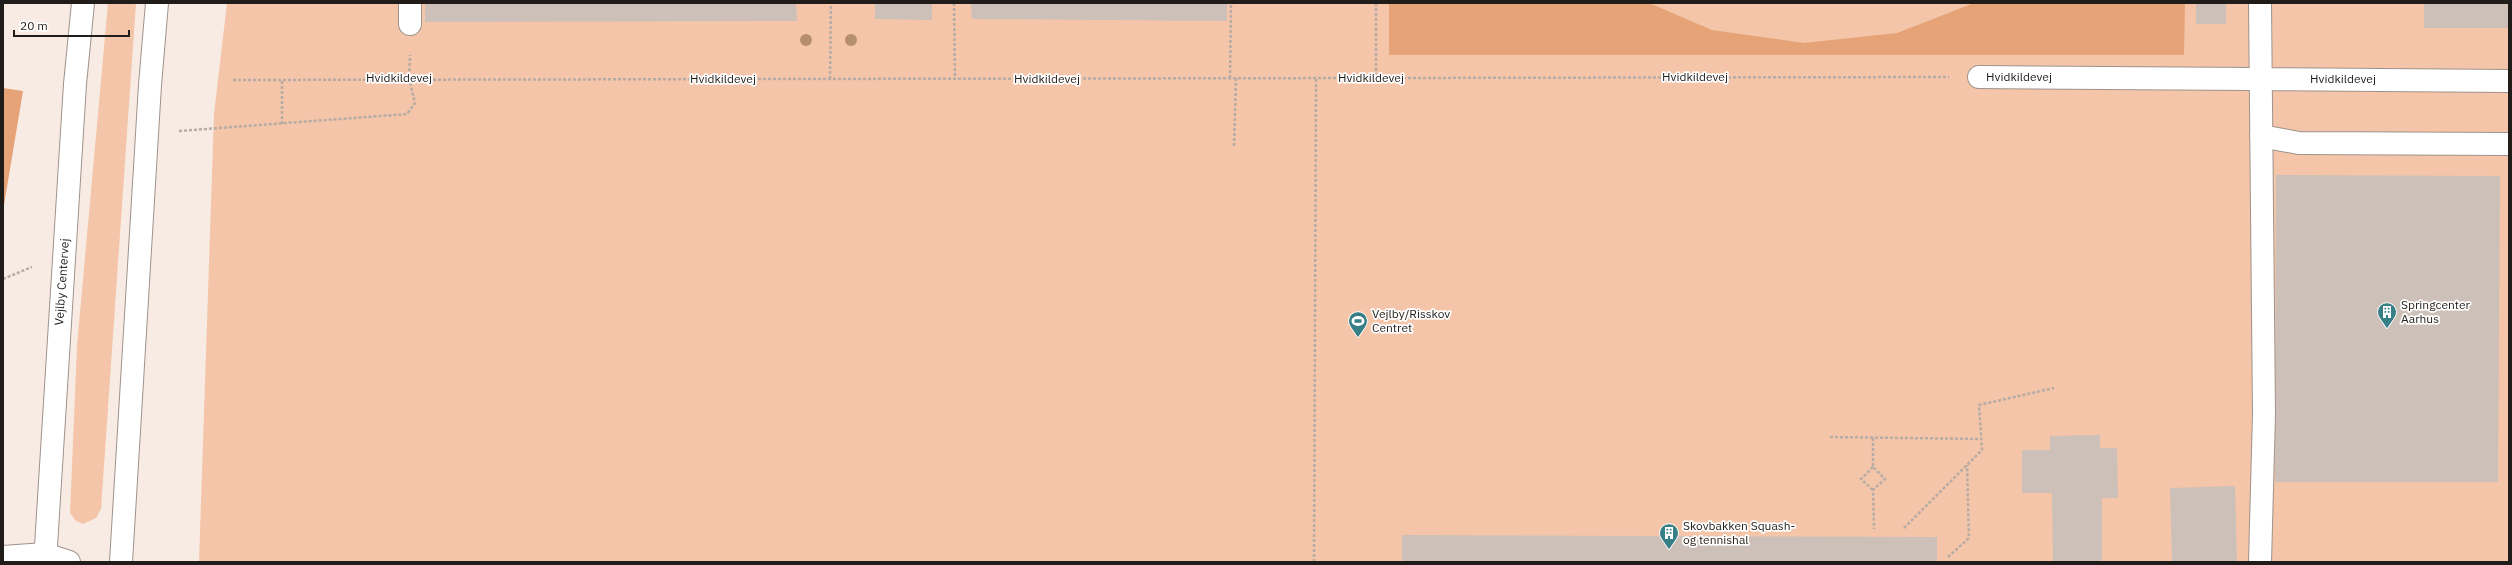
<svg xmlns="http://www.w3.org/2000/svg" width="2512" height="565" viewBox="0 0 2512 565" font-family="'IBM Plex Sans',sans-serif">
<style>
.green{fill:#f4c5a8}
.forest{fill:#e6a378}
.building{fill:#cdc0b9}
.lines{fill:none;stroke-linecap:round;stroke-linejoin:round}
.minor-casing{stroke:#9e938c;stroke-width:24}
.path{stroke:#b6aca5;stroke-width:2.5;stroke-dasharray:3 2;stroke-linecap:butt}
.minor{stroke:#fff;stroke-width:22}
.tree{fill:#b58e6f}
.labels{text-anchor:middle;stroke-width:3.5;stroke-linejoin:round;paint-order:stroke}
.street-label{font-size:12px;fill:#201c19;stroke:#fff}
.poi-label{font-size:12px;fill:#201c19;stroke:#fff;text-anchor:start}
</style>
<rect width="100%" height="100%" fill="#f8ebe3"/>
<path class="green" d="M 108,3 L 136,3 L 101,509 L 96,518 L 83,524 L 76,521 L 70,513 L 77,346 Z
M 227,3 L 2509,3 L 2509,562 L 199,562 L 214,114 Z"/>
<path class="forest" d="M 1389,3 L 1649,3 L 1712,30 L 1804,43 L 1897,33 L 1974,3 L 2185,3 L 2184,55 L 1389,55 Z
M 3,88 L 23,91 L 3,211 Z"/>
<path class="building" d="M 425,3 L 796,3 L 797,21 L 425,22 Z
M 875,3 L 932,3 L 932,20 L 875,19 Z
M 971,3 L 1227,3 L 1227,21 L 972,19 Z
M 2196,3 L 2226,3 L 2226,24 L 2196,24 Z
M 2424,3 L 2509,3 L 2509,28 L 2424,28 Z
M 2276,175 L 2500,176 L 2498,482 L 2275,482 Z
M 2100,435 L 2100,448 L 2117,448 L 2118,498 L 2102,498 L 2102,562 L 2053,562 L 2052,493 L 2022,493 L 2022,450 L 2050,450 L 2050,436 Z
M 2235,486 L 2237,562 L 2172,562 L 2170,488 Z
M 1402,535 L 1937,537 L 1937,562 L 1402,562 Z"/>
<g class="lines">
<defs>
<path id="minor" d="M 2260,3 L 2264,414 L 2260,562
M 410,24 L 410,3
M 1979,77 L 2509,81
M 2261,136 L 2299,143 L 2509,144
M 3,557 L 45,554 L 69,562
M 45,562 L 75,84 L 83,3
M 121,562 L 150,85 L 157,3"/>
</defs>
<use href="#minor" class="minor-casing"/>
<path class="path" d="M 954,3 L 955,79
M 1376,3 L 1376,77
M 1230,78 L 1231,3
M 830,79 L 831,3
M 233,80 L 1949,77
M 282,124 L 282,79
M 179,131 L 407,114 L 415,103 L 409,78 L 410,55
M 1234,146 L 1236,78
M 3,279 L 32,267
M 1830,437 L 1981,439
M 1873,438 L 1873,467 L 1885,479 L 1873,490 L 1874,529
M 1873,467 L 1861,479 L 1873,490
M 1904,528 L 1982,450 L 1979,405 L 2054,388
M 1948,557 L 1969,538 L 1967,465
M 1314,562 L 1316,78"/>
<use href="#minor" class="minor"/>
</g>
<g class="tree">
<circle cx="806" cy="40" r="6"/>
<circle cx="851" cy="40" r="6"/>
</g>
<defs>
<symbol id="building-pin" viewBox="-11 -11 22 30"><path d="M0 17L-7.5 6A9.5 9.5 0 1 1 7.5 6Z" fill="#377f86" stroke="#fff"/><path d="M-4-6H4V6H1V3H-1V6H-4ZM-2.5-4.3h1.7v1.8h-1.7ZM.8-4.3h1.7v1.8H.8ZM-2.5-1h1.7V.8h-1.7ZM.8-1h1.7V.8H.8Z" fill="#fff"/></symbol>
<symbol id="stadium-pin" viewBox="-11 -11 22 30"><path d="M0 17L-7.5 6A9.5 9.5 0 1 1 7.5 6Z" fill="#377f86" stroke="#fff"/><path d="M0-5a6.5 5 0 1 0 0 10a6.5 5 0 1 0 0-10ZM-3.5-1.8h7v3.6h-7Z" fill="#fff"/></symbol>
</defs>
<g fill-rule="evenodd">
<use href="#building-pin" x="2376" y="301" width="22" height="30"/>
<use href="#stadium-pin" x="1347" y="310" width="22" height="30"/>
<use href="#building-pin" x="1658" y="522" width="22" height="30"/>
</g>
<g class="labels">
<g class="street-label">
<text x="1695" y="81">Hvidkildevej</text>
<text x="2019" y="81">Hvidkildevej</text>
<text x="399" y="82">Hvidkildevej</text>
<text x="1371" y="82">Hvidkildevej</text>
<text x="723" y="83">Hvidkildevej</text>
<text x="1047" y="83">Hvidkildevej</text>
<text x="2343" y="83">Hvidkildevej</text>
<text transform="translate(62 282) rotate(-86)" y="4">Vejlby Centervej</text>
</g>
<g class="poi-label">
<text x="2401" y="309">Springcenter<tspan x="2401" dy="14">Aarhus</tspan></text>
<text x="1372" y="318">Vejlby/Risskov<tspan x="1372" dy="14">Centret</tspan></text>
<text x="1683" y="530">Skovbakken Squash-<tspan x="1683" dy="14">og tennishal</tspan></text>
</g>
</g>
<rect width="2512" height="565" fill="none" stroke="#201c19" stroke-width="8"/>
<path d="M14 30v6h115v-6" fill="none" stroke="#201c19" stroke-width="2"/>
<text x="20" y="30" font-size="12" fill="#201c19" stroke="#ffffff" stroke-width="3" paint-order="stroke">20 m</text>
</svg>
